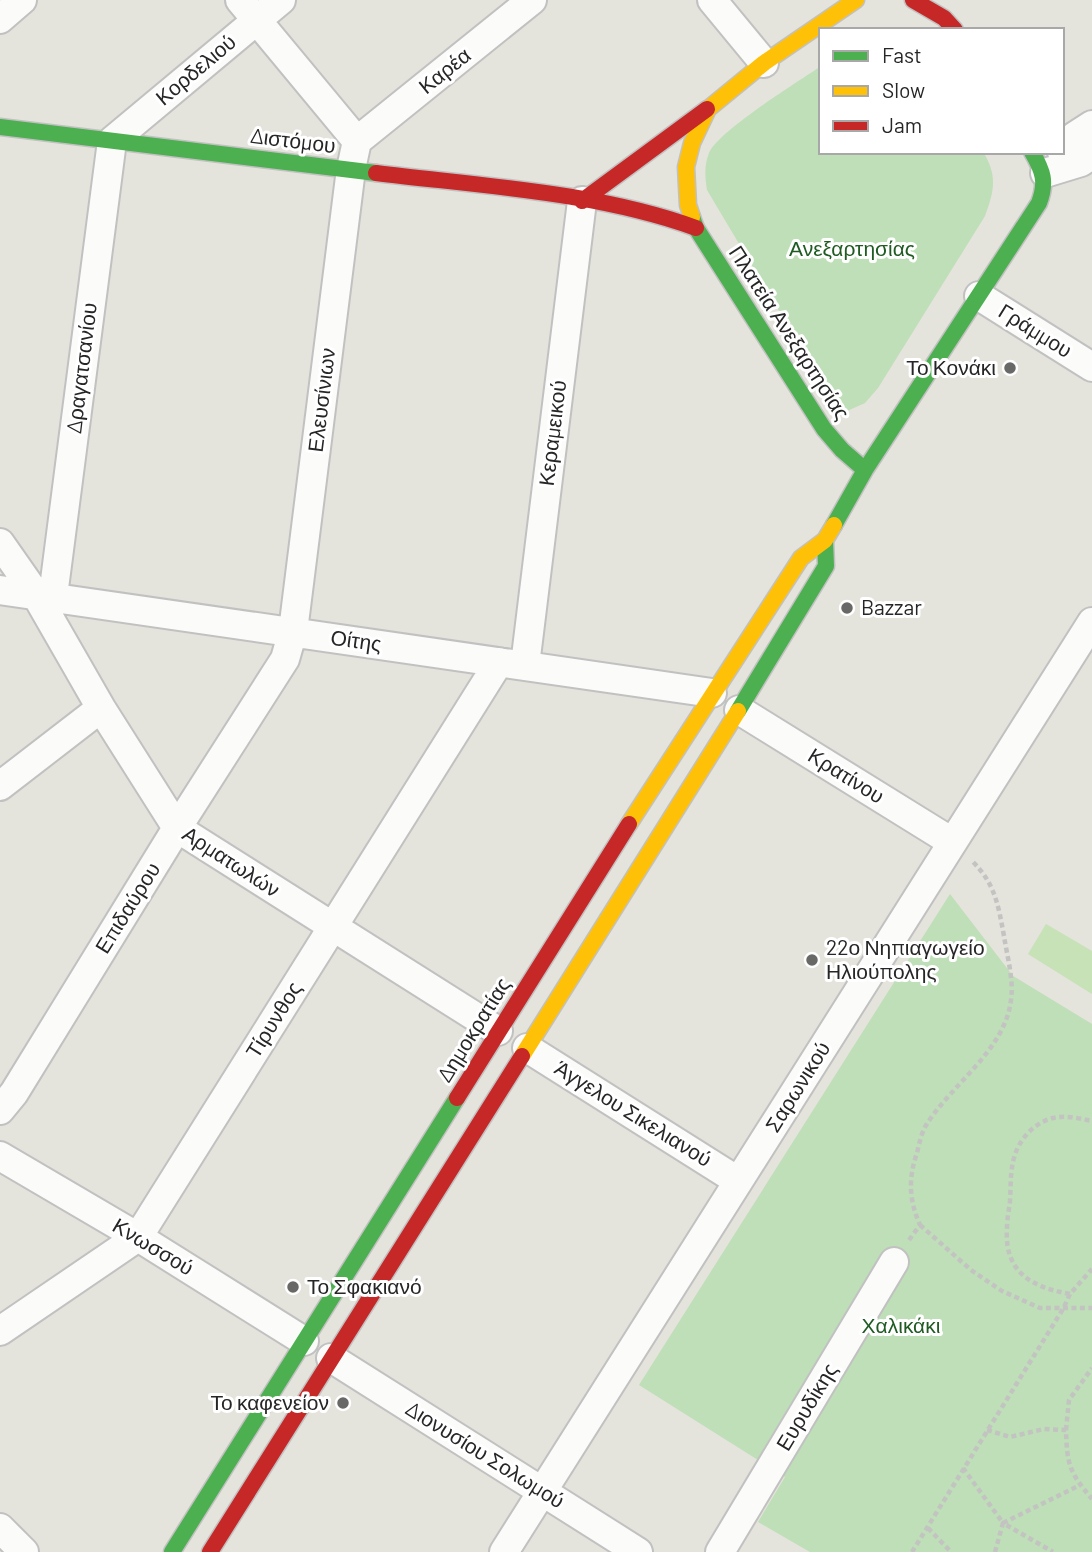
<svg xmlns="http://www.w3.org/2000/svg" width="1092" height="1552" viewBox="0 0 1092 1552" font-family="Barlow,sans-serif">
<style>
.green{fill:#bedfb7}
.pitch{fill:#c6e2b6}
.lines{fill:none;stroke-linecap:round;stroke-linejoin:round}
.street-casing{stroke:#c2c1c1;stroke-width:32}
.fast-casing{stroke:#c2c1c1;stroke-width:19}
.slow-casing{stroke:#c2c1c1;stroke-width:19}
.jam-casing{stroke:#c2c1c1;stroke-width:19}
.path{stroke:#c3c3c2;stroke-width:4.5;stroke-dasharray:5 3.5;stroke-linecap:butt}
.street{stroke:#fbfbfa;stroke-width:28}
.fast{stroke:#4caf50;stroke-width:16}
.slow{stroke:#ffc107;stroke-width:16}
.jam{stroke:#c62828;stroke-width:16}
.poi-dot{fill:#686866;stroke:#fff;stroke-width:2.5}
.labels{text-anchor:middle;stroke-width:6;stroke-linejoin:round;paint-order:stroke}
.street-label{font-size:21px;fill:#262626;stroke:#fff}
.park-label{font-size:21px;fill:#1f5b22;stroke:#fff}
.poi-label{font-size:21px;fill:#262626;stroke:#fff;text-anchor:start}
</style>
<rect width="100%" height="100%" fill="#e4e3dc"/>
<path class="green" d="M 821,66 L 821,152 L 983,152 C 998,175 994,192 985,216 L 878,388 L 865,403 L 847,411 L 837,406 L 828,393 L 707,190 C 705,177 704,166 709,153 C 718,131 798,82 821,66 Z
M 950,894 L 1013,976 L 1092,1024 L 1092,1552 L 810,1552 L 758,1522 L 785,1477 L 639,1385 Z"/>
<path class="pitch" d="M 1046,924 L 1092,951 L 1092,994 L 1028,954 Z"/>
<g class="lines">
<defs>
<path id="street" d="M 712,0 L 764,63
M 0,19 L 22,0
M 357,141 L 532,0
M 1062,152 L 1075,136 L 1092,125
M 1045,173 L 1081,162 L 1092,155
M 979,296 L 1092,367
M 0,543 L 35,593 L 101,708 L 177,828 L 498,1031
M 0,590 L 712,693
M 53,596 L 112,141 L 281,0
M 525,665 L 582,201
M 739,710 L 952,842
M 0,786 L 101,708
M 527,1048 L 738,1181
M 0,1110 L 14,1093 L 177,828 L 285,659 L 293,631 L 351,169 L 357,141 L 240,0
M 0,1156 L 138,1237 L 304,1341
M 0,1331 L 138,1237 L 499,662
M 331,1358 L 638,1552
M 0,1528 L 24,1552
M 504,1552 L 1092,622
M 720,1552 L 894,1262"/>
<path id="fast" d="M 0,127 L 376,173
M 692,217 L 696,228 L 824,429 L 842,450 L 865,470
M 834,525 L 865,470 L 1039,203 C 1047,182 1043,171 1032,152
M 738,711 L 826,566 L 825,540
M 172,1552 L 457,1098"/>
<path id="slow" d="M 692,217 L 688,205 L 686,167 L 692,143 L 708,109 L 764,63 L 856,0
M 629,824 L 801,558 L 825,540 L 834,525
M 522,1056 L 738,711"/>
<path id="jam" d="M 913,0 L 944,18 L 955,30
M 376,173 C 481,186 597,192 696,228
M 582,201 L 707,109
M 457,1098 L 629,824
M 210,1552 L 522,1056"/>
</defs>
<use href="#street" class="street-casing"/>
<use href="#fast" class="fast-casing"/>
<use href="#slow" class="slow-casing"/>
<use href="#jam" class="jam-casing"/>
<path class="path" d="M 920,1225 L 971,1270 L 1002,1291 L 1040,1308 L 1092,1308
M 909,1240 L 920,1225 C 909,1200 908,1179 917,1153 C 919,1144 921,1135 925,1127 C 950,1085 1005,1051 1011,1000 C 1014,980 1007,956 1004,936 C 998,904 995,883 971,860
M 1070,1294 C 1031,1287 1004,1272 1007,1228 C 1007,1219 1009,1210 1010,1201 C 1011,1186 1010,1172 1014,1158 C 1019,1138 1038,1118 1060,1117 C 1070,1116 1082,1119 1092,1121
M 987,1430 L 1010,1437 L 1044,1429 L 1066,1430 C 1067,1464 1069,1472 1092,1499
M 1066,1430 L 1069,1400 L 1092,1368
M 963,1468 L 1003,1523 L 1080,1485
M 928,1528 L 951,1552
M 912,1552 L 1063,1309 L 1070,1294 L 1092,1269
M 995,1552 L 1003,1523 L 1053,1552"/>
<use href="#street" class="street"/>
<use href="#fast" class="fast"/>
<use href="#slow" class="slow"/>
<use href="#jam" class="jam"/>
</g>
<g class="poi-dot">
<circle cx="1010" cy="368" r="7"/>
<circle cx="847" cy="608" r="7"/>
<circle cx="812" cy="960" r="7"/>
<circle cx="293" cy="1287" r="7"/>
<circle cx="343" cy="1403" r="7"/>
</g>
<g class="labels">
<g class="street-label">
<text transform="translate(196 70) rotate(-40)" y="7">Κορδελιού</text>
<text transform="translate(445 71) rotate(-39)" y="7">Καρέα</text>
<text transform="translate(293 141) rotate(7)" y="7">Διστόμου</text>
<text transform="translate(1035 331) rotate(32)" y="7">Γράμμου</text>
<text transform="translate(789 333) rotate(57)" y="7">Πλατεία Ανεξαρτησίας</text>
<text transform="translate(82 368) rotate(-83)" y="7">Δραγατσανίου</text>
<text transform="translate(322 400) rotate(-83)" y="7">Ελευσίνιων</text>
<text transform="translate(553 433) rotate(-83)" y="7">Κεραµεικού</text>
<text transform="translate(356 641) rotate(8)" y="7">Οίτης</text>
<text transform="translate(846 776) rotate(32)" y="7">Κρατίνου</text>
<text transform="translate(231 862) rotate(33)" y="7">Αρματωλών</text>
<text transform="translate(128 908) rotate(-58)" y="7">Επιδαύρου</text>
<text transform="translate(274 1020) rotate(-58)" y="7">Τίρυνθος</text>
<text transform="translate(474 1030) rotate(-58)" y="7">Δημοκρατίας</text>
<text transform="translate(798 1087) rotate(-58)" y="7">Σαρωνικού</text>
<text transform="translate(633 1114) rotate(32)" y="7">Άγγελου Σικελιανού</text>
<text transform="translate(153 1247) rotate(31)" y="7">Κνωσσού</text>
<text transform="translate(807 1407) rotate(-59)" y="7">Ευρυδίκης</text>
<text transform="translate(485 1455) rotate(32)" y="7">Διονυσίου Σολωμού</text>
</g>
<g class="park-label">
<text x="852" y="256">Ανεξαρτησίας</text>
<text x="901" y="1333">Χαλικάκι</text>
</g>
<g class="poi-label">
<text x="996" y="375" text-anchor="end">Το Κονάκι</text>
<text x="861" y="615">Bazzar</text>
<text x="826" y="955">22ο Νηπιαγωγείο<tspan x="826" dy="24">Ηλιούπολης</tspan></text>
<text x="307" y="1294">Το Σφακιανό</text>
<text x="329" y="1410" text-anchor="end">Το καφενείον</text>
</g>
</g>
<rect x="819" y="28" width="245" height="126" fill="#ffffff" stroke="#a8a8a8" stroke-width="2"/>
<rect x="833" y="51" width="35" height="10" fill="#4caf50" stroke="#a8a8a8" stroke-width="2"/>
<text x="882" y="63" font-size="21" fill="#262626">Fast</text>
<rect x="833" y="86" width="35" height="10" fill="#ffc107" stroke="#a8a8a8" stroke-width="2"/>
<text x="882" y="98" font-size="21" fill="#262626">Slow</text>
<rect x="833" y="121" width="35" height="10" fill="#c62828" stroke="#a8a8a8" stroke-width="2"/>
<text x="882" y="133" font-size="21" fill="#262626">Jam</text>
</svg>
